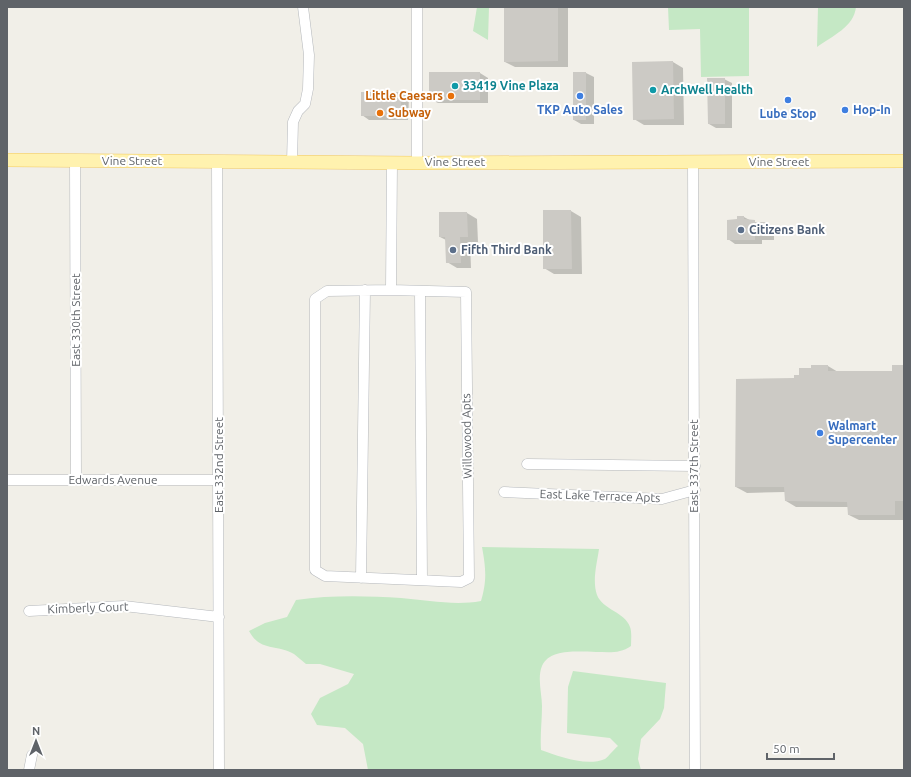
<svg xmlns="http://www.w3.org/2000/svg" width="911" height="777" viewBox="0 0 911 777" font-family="Ubuntu,sans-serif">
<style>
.green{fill:#c5e8c5}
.shadow{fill:#0003}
.building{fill:#cccac5}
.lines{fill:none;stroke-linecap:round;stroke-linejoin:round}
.minor-casing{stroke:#b5b8bc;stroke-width:11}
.major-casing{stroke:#f2c960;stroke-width:14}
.minor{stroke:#fff;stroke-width:10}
.major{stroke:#fff2af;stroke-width:13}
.culture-dot{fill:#0f9aa8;stroke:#fff;stroke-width:1.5}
.food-dot{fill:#e8710a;stroke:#fff;stroke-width:1.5}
.shop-dot{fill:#3f7fe0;stroke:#fff;stroke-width:1.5}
.service-dot{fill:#5c6f8a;stroke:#fff;stroke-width:1.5}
.labels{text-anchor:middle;stroke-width:4;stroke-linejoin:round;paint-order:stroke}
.culture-label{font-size:12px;font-weight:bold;fill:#0d838f;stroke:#fff;text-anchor:start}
.food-label{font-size:12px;font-weight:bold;fill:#c56008;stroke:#fff;text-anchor:end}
.shop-label{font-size:12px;font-weight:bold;fill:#366cbe;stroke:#fff}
.street-label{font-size:12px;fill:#5f6368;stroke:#fff}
.service-label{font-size:12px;font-weight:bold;fill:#4e5e75;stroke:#fff;text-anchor:start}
</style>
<rect width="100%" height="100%" fill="#f1efe8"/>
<path class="green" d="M 477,7 L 489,7 L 488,40 L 473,31 Z
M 668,7 L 749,7 L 749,76 L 701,77 L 700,29 L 669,30 Z
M 818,7 L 856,7 C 854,27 832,36 817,47 Z
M 482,547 L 599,549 C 597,563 592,581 597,595 C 603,610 625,612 630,627 C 632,632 631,640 631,646 C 620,654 609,652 596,652 C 580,652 550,648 542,666 C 537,678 542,694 542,706 C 542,721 540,735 541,750 C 558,756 586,767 605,759 C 609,756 614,749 618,746 L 610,738 L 567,733 L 568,687 L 573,671 L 666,683 L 664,708 L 660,719 L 641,739 L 638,759 L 641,770 L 368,770 L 363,744 L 345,728 L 317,725 L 311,714 L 320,698 L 348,684 L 354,674 L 320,664 L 306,664 C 302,661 298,657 294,654 C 276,644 260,652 249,631 L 265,623 L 287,617 L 296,600 C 331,595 367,596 401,598 C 428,600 454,606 481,601 C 487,580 486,569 482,547 Z"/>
<path class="shadow" d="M 505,7 L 568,7 L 568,67 L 515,67 L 505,62 Z
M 633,62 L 673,62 L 683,68 L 684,125 L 644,125 L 634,119 Z
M 480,73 L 488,78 L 488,103 L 438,103 L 430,99 Z
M 574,73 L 586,73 L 594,77 L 594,124 L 581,124 L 574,120 Z
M 724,79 L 732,83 L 732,128 L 716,128 L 709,124 Z
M 362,92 L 401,93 L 409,97 L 408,120 L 369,120 L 362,115 Z
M 571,211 L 581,217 L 582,274 L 554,274 L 544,268 Z
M 440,213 L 467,213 L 477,219 L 478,242 L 470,242 L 471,268 L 457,268 L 447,262 L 446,240 L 440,237 Z
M 744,217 L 755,223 L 766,223 L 774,227 L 774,240 L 762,240 L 762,244 L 735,244 L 728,239 L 738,220 Z
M 812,366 L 828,366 L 838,372 L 893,372 L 904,366 L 904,520 L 859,520 L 849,515 L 849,507 L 796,507 L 786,501 L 785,492 L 747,493 L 736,487 L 795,379 L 812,369 Z"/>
<path class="building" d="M 504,7 L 558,7 L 558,61 L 504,62 Z
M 673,61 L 674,119 L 633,120 L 632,62 Z
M 429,72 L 480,72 L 480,100 L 429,100 Z
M 573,72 L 586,72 L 586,120 L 573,120 Z
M 707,78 L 725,78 L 725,124 L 708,124 Z
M 361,92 L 401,92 L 401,116 L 361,116 Z
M 543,210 L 571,210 L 572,269 L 543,269 Z
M 439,212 L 467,212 L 468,237 L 460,237 L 461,263 L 446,263 L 445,237 L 439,237 Z
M 737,216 L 744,216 L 744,219 L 755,220 L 755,222 L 766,222 L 766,236 L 755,236 L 755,240 L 727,240 L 727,220 L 737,219 Z
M 811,365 L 828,365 L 828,371 L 892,371 L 892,365 L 904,365 L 904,501 L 895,501 L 895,515 L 848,515 L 847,502 L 785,501 L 784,487 L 735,487 L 736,379 L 794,378 L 794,375 L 799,375 L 799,368 L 811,368 Z"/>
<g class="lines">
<defs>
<path id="minor" d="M 417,7 L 417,163
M 75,161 L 76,480
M 217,161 L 219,770
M 693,161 L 695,770
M 292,162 L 293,122 L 298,111 L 305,104 L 308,89 L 309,55 L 303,7
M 391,290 L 327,291 L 315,299 L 315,570 L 325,576 L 461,582 L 469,578 L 466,292 L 391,290 L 392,162
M 420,291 L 422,580
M 527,464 L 695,466
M 7,480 L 219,480
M 504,492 L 662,499 L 695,490
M 361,578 L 365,290
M 29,611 L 124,606 L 219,617
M 29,770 L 32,755"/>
<path id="major" d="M 7,160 L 417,163 L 904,161"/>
</defs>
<use href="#minor" class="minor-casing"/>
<use href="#major" class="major-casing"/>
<use href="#minor" class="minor"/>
<use href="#major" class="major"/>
</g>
<g class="culture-dot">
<circle cx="455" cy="86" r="4"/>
<circle cx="653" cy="90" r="4"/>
</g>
<g class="food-dot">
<circle cx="451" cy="96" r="4"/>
<circle cx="380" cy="113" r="4"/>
</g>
<g class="shop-dot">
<circle cx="580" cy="96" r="4"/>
<circle cx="788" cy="100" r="4"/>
<circle cx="845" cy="110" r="4"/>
<circle cx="820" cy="433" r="4"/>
</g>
<g class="service-dot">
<circle cx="741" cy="230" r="4"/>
<circle cx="453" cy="250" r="4"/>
</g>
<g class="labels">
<g class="culture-label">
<text x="463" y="90">33419 Vine Plaza</text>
<text x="661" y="94">ArchWell Health</text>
</g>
<g class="food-label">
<text x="443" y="100">Little Caesars</text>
<text x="388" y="117" text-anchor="start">Subway</text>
</g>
<g class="shop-label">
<text x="580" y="114">TKP Auto Sales</text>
<text x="853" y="114" text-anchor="start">Hop-In</text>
<text x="788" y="118">Lube Stop</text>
<text x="828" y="430" text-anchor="start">Walmart<tspan x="828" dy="14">Supercenter</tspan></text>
</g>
<g class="street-label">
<text x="132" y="165">Vine Street</text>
<text x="455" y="166">Vine Street</text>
<text x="779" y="166">Vine Street</text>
<text transform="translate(76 320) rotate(-90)" y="4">East 330th Street</text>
<text transform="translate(467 436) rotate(-91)" y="4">Willowood Apts</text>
<text transform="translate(219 465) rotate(-90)" y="4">East 332nd Street</text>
<text transform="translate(694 466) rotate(-90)" y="4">East 337th Street</text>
<text x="113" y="484">Edwards Avenue</text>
<text transform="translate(600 496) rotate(2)" y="4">East Lake Terrace Apts</text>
<text transform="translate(88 608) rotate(-2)" y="4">Kimberly Court</text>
</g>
<g class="service-label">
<text x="749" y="234">Citizens Bank</text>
<text x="461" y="254">Fifth Third Bank</text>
</g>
</g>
<rect width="911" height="777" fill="none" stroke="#5f6368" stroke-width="16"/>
<g transform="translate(36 741)" stroke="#ffffff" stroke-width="3" paint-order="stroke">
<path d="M0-3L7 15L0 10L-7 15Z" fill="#5f6368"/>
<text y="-6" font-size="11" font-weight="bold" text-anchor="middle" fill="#5f6368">N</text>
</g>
<path d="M767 753v6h67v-6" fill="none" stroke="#5f6368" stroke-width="2"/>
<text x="773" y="753" font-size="12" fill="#5f6368" stroke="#ffffff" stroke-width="3" paint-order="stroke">50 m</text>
</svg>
